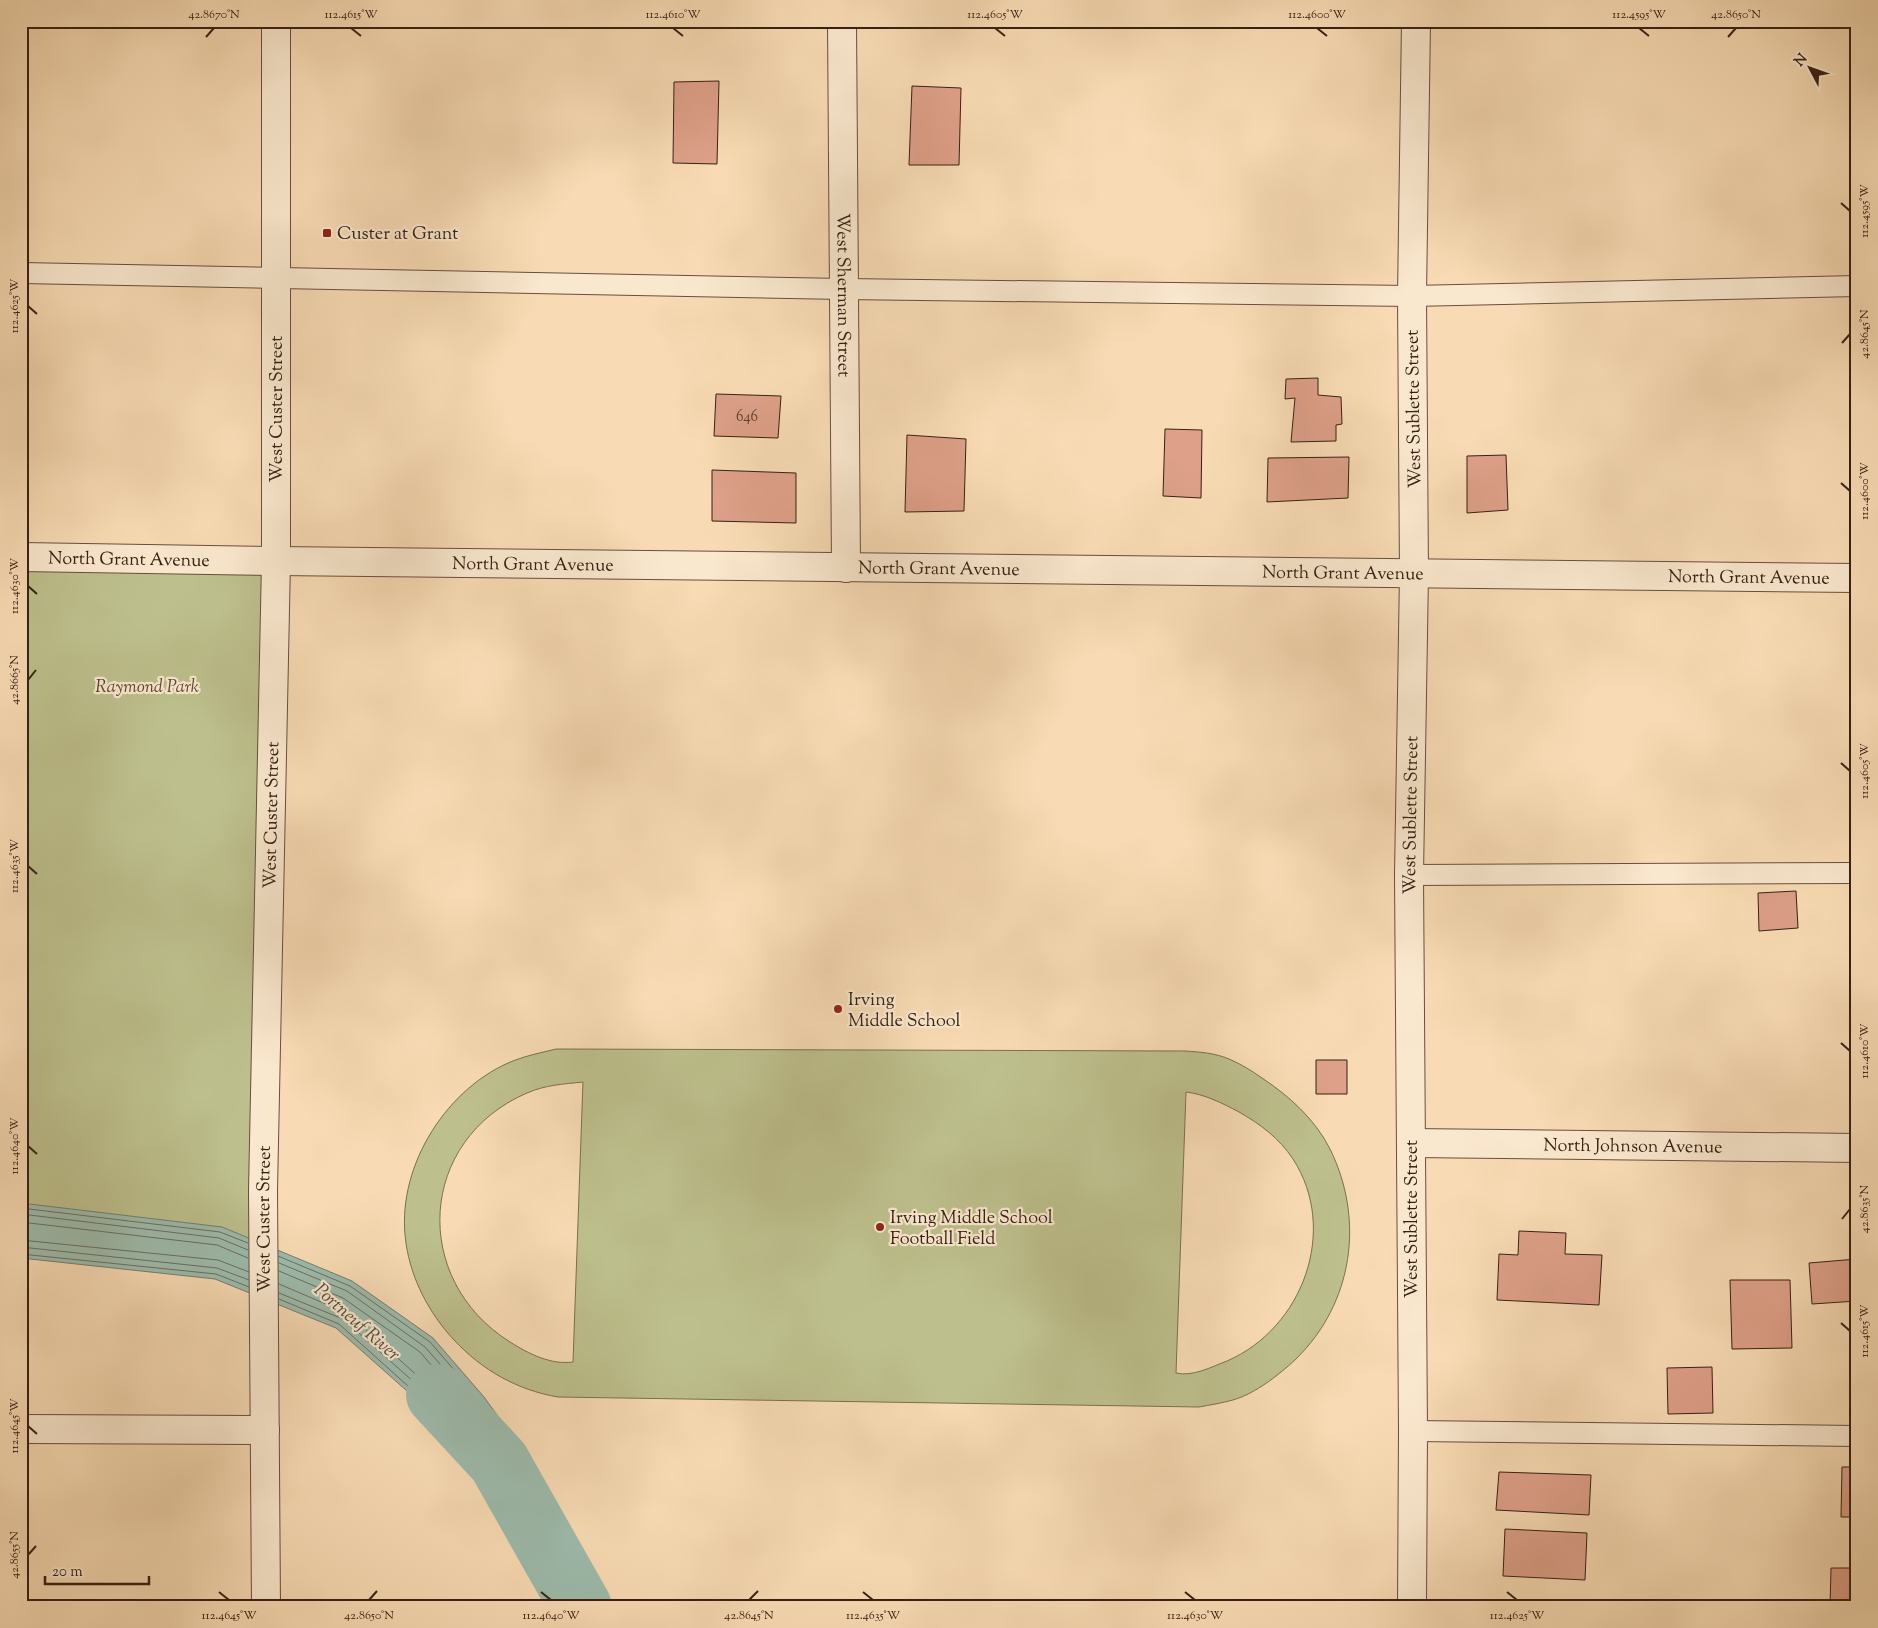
<svg xmlns="http://www.w3.org/2000/svg" width="1878" height="1628" viewBox="0 0 1878 1628" font-family="'Sorts Mill Goudy',serif">
<style>
.green{fill:#bdc08d;stroke:#7a7051;fill-rule:evenodd}
.water{fill:#9dbbac;stroke:#747d70}
.lines{fill:none;stroke-linecap:round;stroke-linejoin:round}
.shore{stroke:#6a6e60;stroke-width:1}
.river{stroke:#9dbbac;stroke-width:62}
.building{fill:#dea089;stroke:#372015}
.service-casing{stroke:#674f3d;stroke-width:22}
.minor-casing{stroke:#674f3d;stroke-width:30}
.tertiary-casing{stroke:#674f3d;stroke-width:30}
.service{stroke:#fae8ce;stroke-width:20}
.minor{stroke:#fae8ce;stroke-width:28}
.tertiary{stroke:#fae8ce;stroke-width:28}
.ticks{fill:none;stroke:#372015;stroke-width:2}
.poi-dot{fill:#8f2418;stroke:#fae8ce;stroke-width:2}
.labels{text-anchor:middle;stroke-width:4.5;stroke-linejoin:round;paint-order:stroke}
.number-label{font-size:15px;fill:#614032}
.poi-label{font-size:18px;fill:#372015;stroke:#fae8ce;text-anchor:start}
.street-label{font-size:18px;fill:#372015;stroke:#fae8ce}
.park-label{font-size:18px;font-style:italic;fill:#584833;stroke:#fae8ce}
.water-label{font-size:19px;font-style:italic;fill:#564e42;stroke:#fae8ce}
.neatline{fill:none;stroke:#372015;stroke-width:2}
.ticks-label{font-size:12px;text-anchor:middle;fill:#372015}
</style>
<rect width="100%" height="100%" fill="#f8dbb4"/>
<filter id="stains"><feTurbulence type="fractalNoise" baseFrequency=".004" numOctaves="4"/><feColorMatrix values="0 0 0 0 .2 0 0 0 0 .09 0 0 0 0 .02 0 0 0 .5 -.17"/></filter>
<radialGradient id="worn" r=".72"><stop offset=".6" stop-color="#630" stop-opacity="0"/><stop offset="1" stop-color="#630" stop-opacity=".3"/></radialGradient>
<path class="green" d="M 21,557 L 276,561 L 264,1255 L 21,1206 Z
M 556,1049 L 1185,1051 C 1200,1052 1215,1053 1229,1059 C 1241,1064 1252,1071 1262,1078 C 1289,1096 1315,1119 1330,1149 C 1365,1220 1353,1303 1296,1359 C 1280,1374 1255,1394 1233,1400 C 1222,1403 1210,1405 1199,1407 L 558,1397 C 517,1390 482,1370 454,1340 C 429,1313 411,1279 406,1243 C 395,1171 443,1092 508,1063 C 524,1056 540,1053 556,1049 ZM 583,1082 L 573,1362 C 551,1365 529,1354 510,1342 C 410,1279 418,1140 527,1093 C 545,1085 564,1084 583,1082 ZM 1186,1092 C 1204,1094 1222,1103 1239,1112 C 1260,1124 1279,1138 1293,1159 C 1339,1230 1303,1328 1227,1361 C 1211,1367 1193,1377 1176,1373 Z"/>
<path class="water" d="M 21,1203 L 222,1227 L 352,1281 L 433,1338 L 484,1397 L 521,1448 L 471,1470 L 416,1399 L 336,1328 L 215,1279 L 21,1258 Z"/>
<g class="lines">
<path class="shore" d="M 21,1208 L 220,1232 L 248,1243
M 21,1214 L 219,1238 L 248,1250
M 21,1222 L 217,1245 L 248,1258
M 21,1240 L 218,1260 L 249,1272
M 21,1247 L 217,1268 L 249,1280
M 21,1254 L 216,1274 L 249,1287
M 278,1256 L 350,1286 L 430,1342 L 480,1400 L 511,1443 L 511,1446 L 472,1463 L 419,1396 L 339,1324 L 279,1299
M 279,1263 L 347,1291 L 425,1347 L 475,1404 L 502,1440 L 502,1443 L 474,1455 L 424,1391 L 343,1319 L 279,1293
M 279,1271 L 343,1298 L 420,1352 L 469,1409 L 490,1437 L 490,1440 L 476,1445 L 429,1386 L 347,1313 L 279,1284"/>
<path class="river" d="M 437,1395 L 499,1462 L 581,1607"/>
</g>
<path class="building" d="M 719,81 L 717,164 L 673,163 L 674,82 Z
M 912,86 L 961,88 L 959,165 L 909,165 Z
M 1318,378 L 1318,395 L 1341,397 L 1342,424 L 1336,425 L 1336,441 L 1291,442 L 1295,398 L 1285,399 L 1286,379 Z
M 716,394 L 781,396 L 778,438 L 714,436 Z
M 1165,429 L 1202,430 L 1201,498 L 1163,496 Z
M 907,435 L 966,439 L 964,511 L 905,512 Z
M 1506,455 L 1508,510 L 1467,513 L 1467,456 Z
M 1349,457 L 1348,498 L 1267,502 L 1268,458 Z
M 712,470 L 796,473 L 796,523 L 712,521 Z
M 1796,891 L 1798,928 L 1759,931 L 1758,893 Z
M 1316,1060 L 1347,1060 L 1347,1094 L 1316,1094 Z
M 1519,1231 L 1566,1233 L 1565,1254 L 1602,1255 L 1599,1305 L 1497,1300 L 1499,1254 L 1518,1255 Z
M 1857,1259 L 1857,1301 L 1812,1304 L 1809,1263 Z
M 1730,1280 L 1790,1280 L 1792,1348 L 1732,1349 Z
M 1712,1367 L 1713,1413 L 1668,1414 L 1667,1368 Z
M 1842,1467 L 1857,1467 L 1857,1517 L 1841,1517 Z
M 1499,1472 L 1591,1475 L 1589,1515 L 1496,1510 Z
M 1505,1529 L 1587,1533 L 1585,1580 L 1503,1576 Z
M 1831,1568 L 1857,1568 L 1857,1607 L 1830,1607 Z"/>
<g class="lines">
<defs>
<path id="service" d="M 21,273 L 844,289 L 1412,296 L 1857,286
M 1409,875 L 1857,873
M 1413,1431 L 1857,1436"/>
<g id="minor">
<path id="s1" d="M 842,21 L 846,568"/>
<path id="s2" d="M 21,557 L 276,561 L 1857,578"/>
<path id="s3" d="M 1411,1143 L 1857,1148"/>
<path d="M 21,1429 L 265,1430"/>
<path id="s4" d="M 1412,1607 L 1413,1431 L 1409,875 L 1414,574 L 1412,296 L 1416,21"/>
</g>
<g id="tertiary">
<path id="s5" d="M 266,1607 L 263,1191 L 276,561 L 276,21"/>
</g>
</defs>
<use href="#service" class="service-casing"/>
<use href="#minor" class="minor-casing"/>
<use href="#tertiary" class="tertiary-casing"/>
<use href="#service" class="service"/>
<use href="#minor" class="minor"/>
<use href="#tertiary" class="tertiary"/>
</g>
<path class="ticks" d="M 351,28 L 361,36M 673,28 L 683,36M 995,28 L 1005,36M 1317,28 L 1327,36M 1639,28 L 1649,36M 206,37 L 214,28M 1728,37 L 1736,28M 1841,203 L 1850,211M 28,306 L 37,314M 1842,343 L 1850,334M 1841,483 L 1850,491M 28,586 L 37,594M 28,680 L 36,670M 1841,763 L 1850,771M 28,866 L 37,874M 1841,1043 L 1850,1051M 28,1146 L 37,1154M 1842,1219 L 1850,1209M 1841,1323 L 1850,1331M 28,1426 L 37,1434M 28,1555 L 36,1546M 219,1592 L 229,1600M 541,1592 L 551,1600M 863,1592 L 873,1600M 1185,1592 L 1195,1600M 1507,1592 L 1517,1600M 369,1600 L 377,1591M 749,1600 L 758,1591"/>
<g class="poi-dot">
<rect x="322" y="228" width="10" height="10" rx="2.5"/>
<circle cx="838" cy="1009" r="5"/>
<circle cx="880" cy="1227" r="5"/>
</g>
<g class="labels">
<g class="number-label">
<text x="747" y="421">646</text>
</g>
<g class="poi-label">
<text x="337" y="239">Custer at Grant</text>
<text x="848" y="1005">Irving<tspan x="848" dy="21">Middle School</tspan></text>
<text x="890" y="1223">Irving Middle School<tspan x="890" dy="21">Football Field</tspan></text>
</g>
<g class="street-label">
<text dy="6" stroke="none"><textPath href="#s1" startOffset="274">West Sherman Street</textPath></text>
<text transform="translate(276 409) rotate(-90)" y="6">West Custer Street</text>
<text transform="translate(1413 409) rotate(-91)" y="6">West Sublette Street</text>
<text dy="6" stroke="none"><textPath href="#s2" startOffset="108">North Grant Avenue</textPath></text>
<text dy="6" stroke="none"><textPath href="#s2" startOffset="512">North Grant Avenue</textPath></text>
<text dy="6" stroke="none"><textPath href="#s2" startOffset="918">North Grant Avenue</textPath></text>
<text dy="6" stroke="none"><textPath href="#s2" startOffset="1322">North Grant Avenue</textPath></text>
<text dy="6" stroke="none"><textPath href="#s2" startOffset="1728">North Grant Avenue</textPath></text>
<text dy="6" stroke="none"><textPath href="#s5" startOffset="792">West Custer Street</textPath></text>
<text dy="6" stroke="none"><textPath href="#s4" startOffset="792">West Sublette Street</textPath></text>
<text dy="6" stroke="none"><textPath href="#s3" startOffset="222">North Johnson Avenue</textPath></text>
<text dy="6" stroke="none"><textPath href="#s5" startOffset="388">West Custer Street</textPath></text>
<text transform="translate(1411 1219) rotate(-90)" y="6">West Sublette Street</text>
</g>
<g class="park-label">
<text x="147" y="692">Raymond Park</text>
</g>
<g class="water-label">
<text transform="translate(358 1321) rotate(41)" y="7">Portneuf River</text>
</g>
</g>
<rect width="1878" height="1628" fill="none" stroke="#f8dbb4" stroke-width="55"/>
<g transform="translate(1810 68) rotate(311)" stroke="#fae8ce" stroke-width="4" paint-order="stroke">
<path d="M0-4L9 19L0 12L-9 19Z" fill="#372015"/>
<text y="-8" font-size="14" font-weight="bold" text-anchor="middle" fill="#372015">N</text>
</g>
<path d="M45 1576v8h104v-8" fill="none" stroke="#372015" stroke-width="2.5"/>
<text x="52" y="1576" font-size="15" fill="#372015" stroke="#fae8ce" stroke-width="4" paint-order="stroke">20 m</text>
<rect x="28" y="28" width="1822" height="1572" class="neatline"/>
<g class="ticks-label">
<text x="214" y="18">42.8670°N</text>
<text x="351" y="18">112.4615°W</text>
<text x="673" y="18">112.4610°W</text>
<text x="995" y="18">112.4605°W</text>
<text x="1317" y="18">112.4600°W</text>
<text x="1639" y="18">112.4595°W</text>
<text x="1736" y="18">42.8650°N</text>
<text transform="translate(1864 211) rotate(-90)" y="4">112.4595°W</text>
<text transform="translate(14 306) rotate(-90)" y="4">112.4625°W</text>
<text transform="translate(1864 334) rotate(-90)" y="4">42.8645°N</text>
<text transform="translate(1864 491) rotate(-90)" y="4">112.4600°W</text>
<text transform="translate(14 586) rotate(-90)" y="4">112.4630°W</text>
<text transform="translate(14 680) rotate(-90)" y="4">42.8665°N</text>
<text transform="translate(1864 771) rotate(-90)" y="4">112.4605°W</text>
<text transform="translate(14 866) rotate(-90)" y="4">112.4635°W</text>
<text transform="translate(1864 1051) rotate(-90)" y="4">112.4610°W</text>
<text transform="translate(14 1146) rotate(-90)" y="4">112.4640°W</text>
<text transform="translate(1864 1209) rotate(-90)" y="4">42.8635°N</text>
<text transform="translate(1864 1331) rotate(-90)" y="4">112.4615°W</text>
<text transform="translate(14 1426) rotate(-90)" y="4">112.4645°W</text>
<text transform="translate(14 1555) rotate(-90)" y="4">42.8655°N</text>
<text x="229" y="1619">112.4645°W</text>
<text x="369" y="1619">42.8650°N</text>
<text x="551" y="1619">112.4640°W</text>
<text x="749" y="1619">42.8645°N</text>
<text x="873" y="1619">112.4635°W</text>
<text x="1195" y="1619">112.4630°W</text>
<text x="1517" y="1619">112.4625°W</text>
</g>
<rect width="100%" height="100%" filter="url(#stains)"/>
<rect width="100%" height="100%" fill="url(#worn)"/>
</svg>
